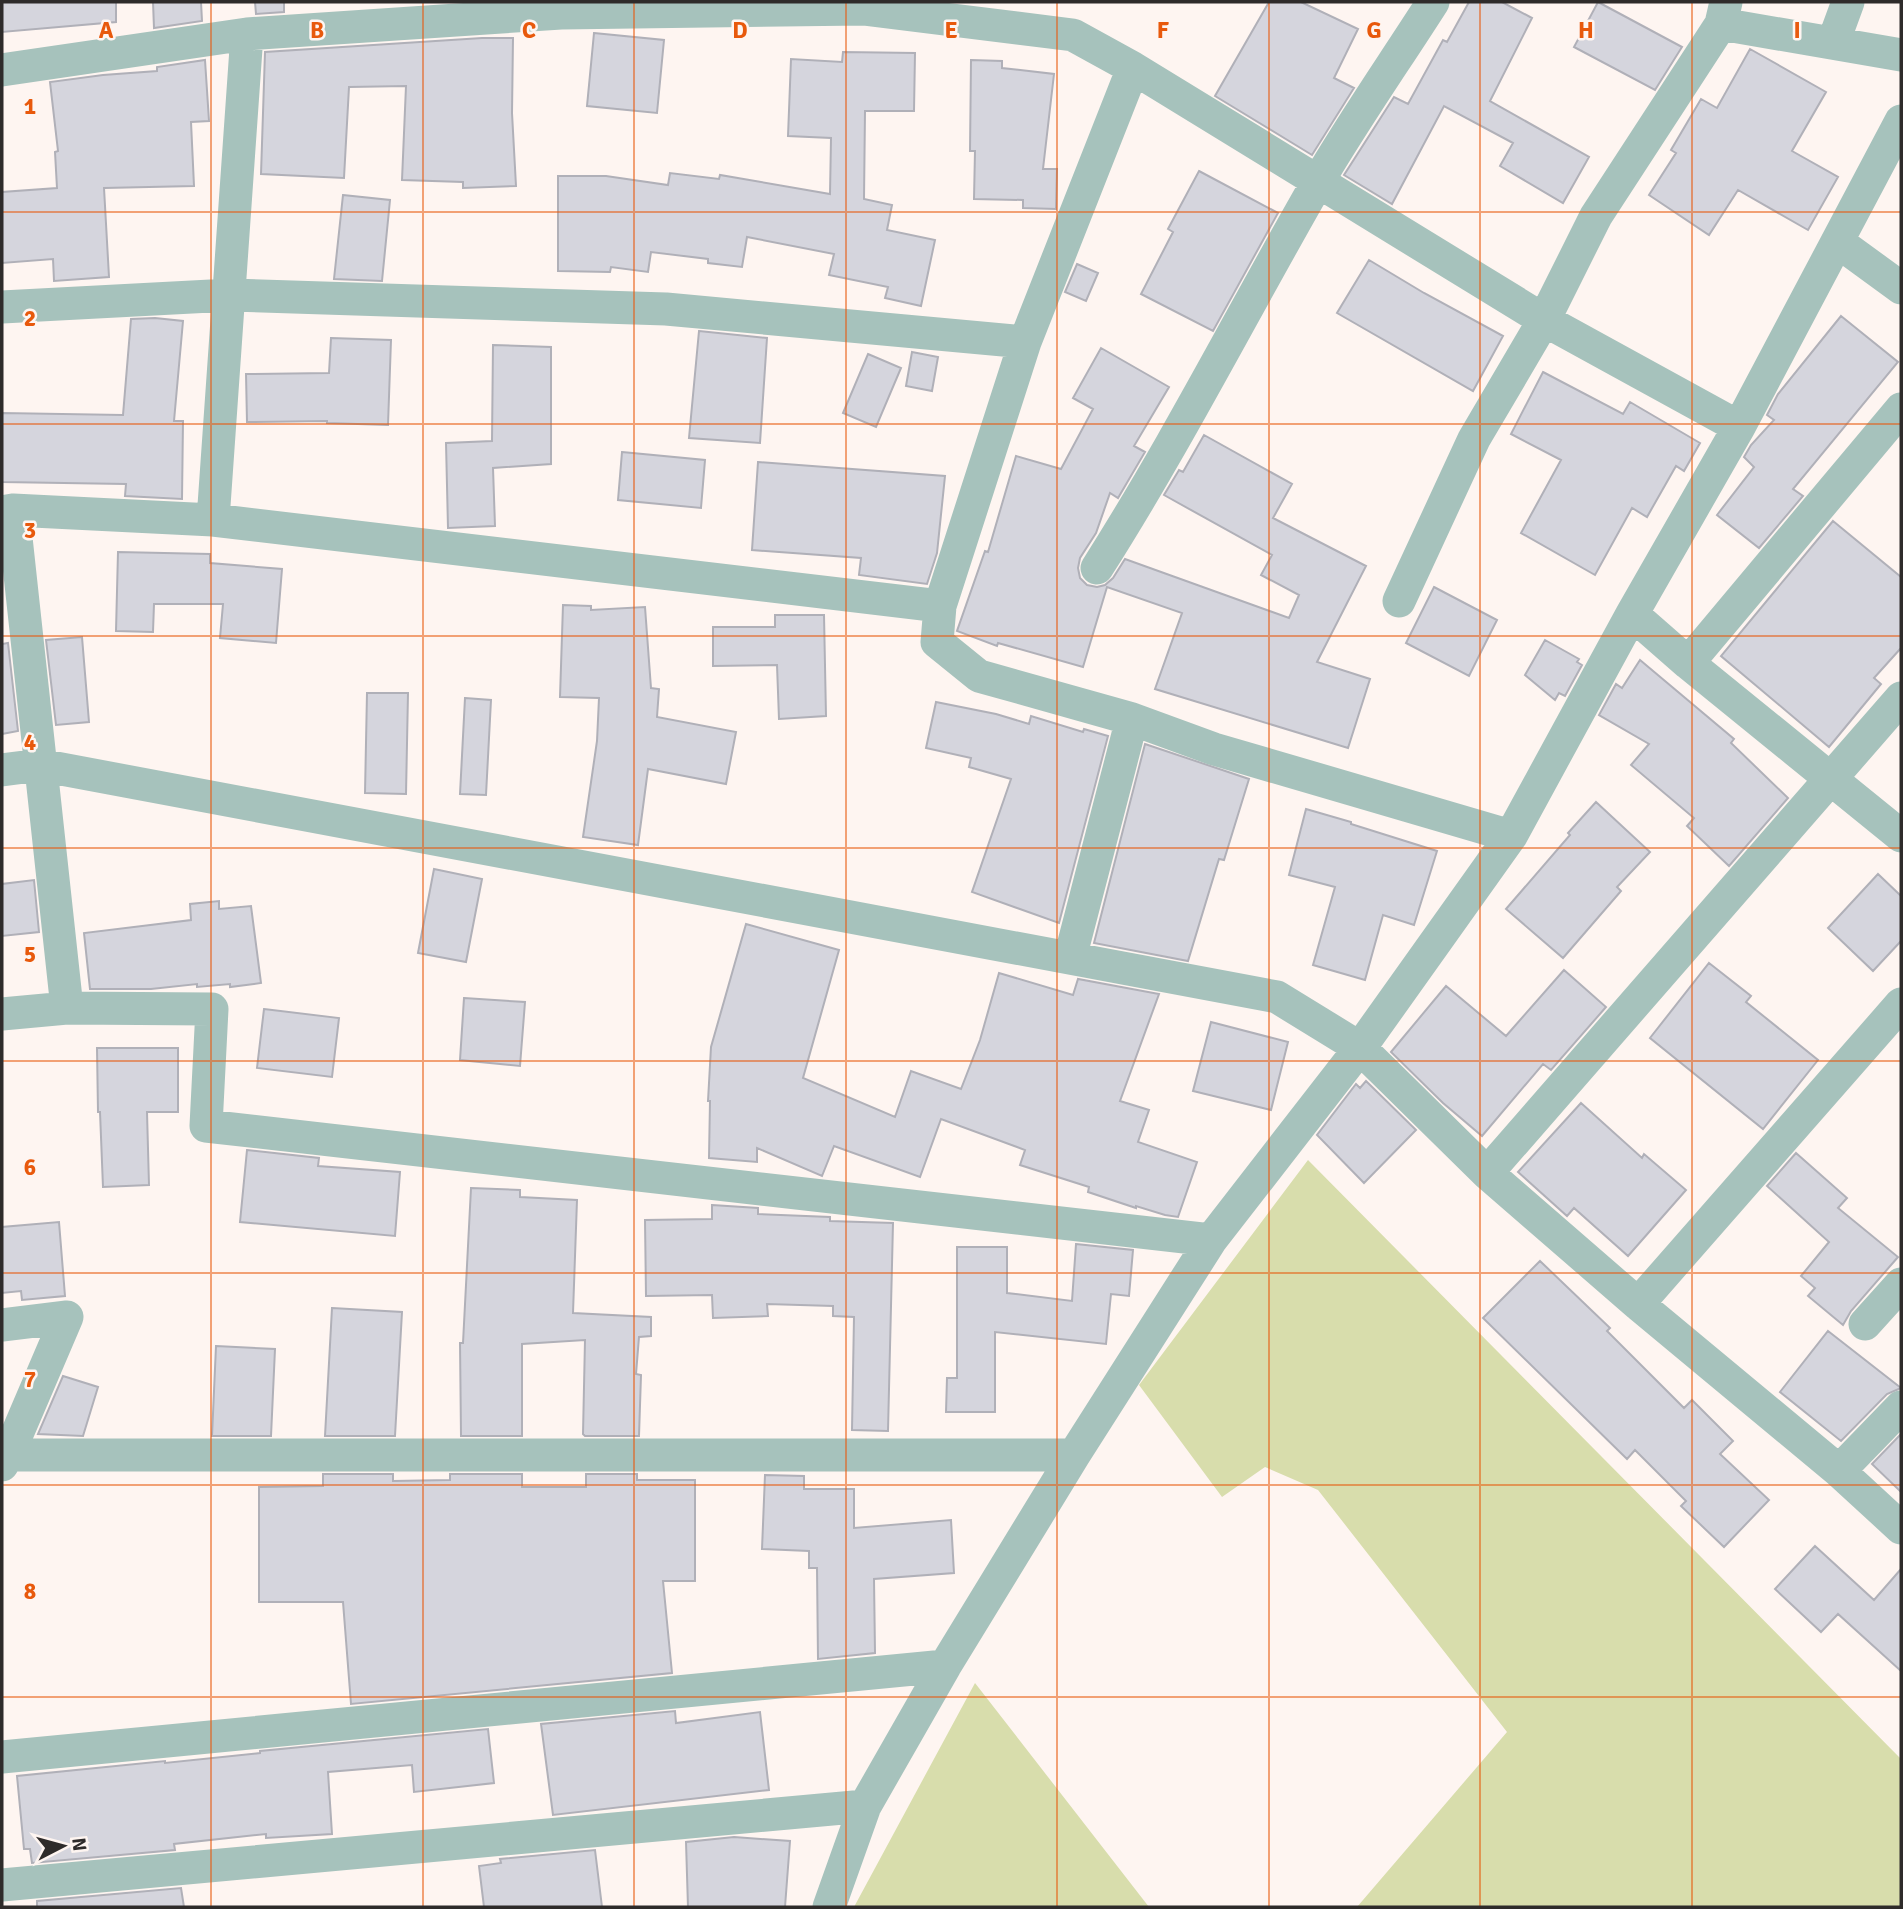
<svg xmlns="http://www.w3.org/2000/svg" width="1903" height="1909" viewBox="0 0 1903 1909" font-family="Signika,sans-serif">
<style>
.green{fill:#d8ddac}
.building{fill:#d5d5dd;stroke:#b0b0b8;stroke-width:2}
.lines{fill:none;stroke-linecap:round;stroke-linejoin:round}
.minor{stroke:#a6c2bc;stroke-width:33}
.grid{fill:none;stroke:#e8590c;stroke-width:2;stroke-opacity:0.55}
.grid-label{font-size:23px;text-anchor:middle;font-weight:bold;fill:#e8590c;stroke:#fef5f1;stroke-width:5;stroke-linejoin:round;paint-order:stroke}
</style>
<rect width="100%" height="100%" fill="#fef5f1"/>
<path class="green" d="M 1308,1160 L 1901,1759 L 1901,1907 L 1357,1907 L 1507,1732 L 1318,1490 L 1265,1467 L 1222,1497 L 1139,1385 Z
M 975,1683 L 1149,1907 L 854,1907 Z"/>
<path class="building" d="M 2,2 L 116,2 L 116,22 L 2,32 Z
M 153,2 L 201,2 L 202,21 L 154,28 Z
M 255,2 L 284,2 L 284,12 L 256,14 Z
M 1269,2 L 1301,2 L 1358,29 L 1334,78 L 1354,88 L 1312,155 L 1215,96 Z
M 1469,2 L 1502,2 L 1532,18 L 1490,101 L 1589,157 L 1563,203 L 1500,166 L 1513,143 L 1444,106 L 1392,204 L 1344,175 L 1394,97 L 1408,104 L 1443,40 L 1447,42 Z
M 1598,2 L 1682,47 L 1655,90 L 1574,47 Z
M 594,33 L 664,40 L 657,113 L 587,106 Z
M 482,38 L 513,38 L 512,113 L 516,186 L 463,188 L 463,182 L 402,180 L 406,86 L 349,87 L 344,178 L 261,174 L 265,52 Z
M 1750,49 L 1826,92 L 1792,151 L 1838,177 L 1808,230 L 1738,190 L 1709,235 L 1649,195 L 1676,153 L 1671,150 L 1701,99 L 1717,108 Z
M 843,52 L 915,53 L 914,111 L 865,111 L 864,199 L 892,205 L 887,230 L 935,240 L 921,306 L 885,298 L 888,287 L 829,275 L 834,254 L 747,237 L 742,267 L 708,263 L 708,259 L 651,252 L 648,272 L 611,267 L 610,272 L 558,271 L 558,176 L 606,176 L 668,185 L 670,173 L 719,179 L 720,175 L 830,194 L 831,138 L 788,136 L 791,59 L 842,62 Z
M 205,60 L 209,121 L 191,122 L 194,186 L 104,188 L 109,277 L 54,281 L 53,259 L 2,263 L 2,192 L 57,188 L 55,152 L 58,151 L 50,82 L 103,75 L 157,71 L 157,67 Z
M 971,60 L 1002,61 L 1002,68 L 1054,74 L 1043,169 L 1057,169 L 1056,209 L 1023,208 L 1023,200 L 974,199 L 975,151 L 970,151 Z
M 1199,171 L 1278,213 L 1213,331 L 1141,294 L 1173,232 L 1168,229 Z
M 343,195 L 390,200 L 382,281 L 334,279 Z
M 1369,260 L 1424,293 L 1503,336 L 1473,391 L 1337,313 Z
M 1077,264 L 1098,273 L 1086,301 L 1065,292 Z
M 1841,316 L 1898,362 L 1793,489 L 1803,496 L 1759,548 L 1717,515 L 1754,467 L 1744,457 L 1751,445 L 1774,420 L 1767,415 L 1778,394 Z
M 155,318 L 183,321 L 174,421 L 183,421 L 182,499 L 125,496 L 126,484 L 2,482 L 2,413 L 123,415 L 131,319 Z
M 699,331 L 767,338 L 760,443 L 689,438 Z
M 331,338 L 391,340 L 388,425 L 327,423 L 327,421 L 247,422 L 246,374 L 329,373 Z
M 493,345 L 551,347 L 551,464 L 493,468 L 495,526 L 448,528 L 446,443 L 492,441 Z
M 1101,348 L 1169,387 L 1134,446 L 1145,452 L 1118,498 L 1110,493 L 1096,533 L 1080,558 L 1078,568 L 1080,578 L 1087,585 L 1097,587 L 1105,585 L 1113,578 L 1125,559 L 1289,618 L 1299,595 L 1261,575 L 1272,555 L 1164,495 L 1179,470 L 1183,472 L 1204,435 L 1292,484 L 1273,518 L 1366,566 L 1317,662 L 1370,679 L 1348,748 L 1155,689 L 1182,613 L 1107,587 L 1083,667 L 998,643 L 997,646 L 957,631 L 985,551 L 988,552 L 1016,456 L 1061,469 L 1093,409 L 1073,398 Z
M 912,352 L 938,357 L 932,391 L 906,386 Z
M 868,354 L 901,368 L 876,427 L 843,413 Z
M 1543,372 L 1623,414 L 1630,402 L 1700,443 L 1684,471 L 1676,466 L 1647,517 L 1632,508 L 1595,575 L 1521,533 L 1561,460 L 1511,434 Z
M 622,452 L 705,460 L 701,508 L 618,500 Z
M 758,462 L 945,476 L 937,553 L 927,584 L 859,575 L 861,558 L 752,550 Z
M 1833,521 L 1901,577 L 1901,648 L 1874,678 L 1881,684 L 1829,747 L 1721,656 Z
M 118,552 L 210,554 L 210,563 L 282,569 L 276,643 L 220,638 L 223,604 L 154,604 L 153,632 L 116,631 Z
M 1434,587 L 1497,620 L 1469,676 L 1406,643 Z
M 563,605 L 591,606 L 591,610 L 645,607 L 651,688 L 659,689 L 657,717 L 736,732 L 726,784 L 648,769 L 638,845 L 583,837 L 597,741 L 599,698 L 560,697 Z
M 775,615 L 824,615 L 826,716 L 779,719 L 777,665 L 713,666 L 713,627 L 775,627 Z
M 82,637 L 89,722 L 56,725 L 46,640 Z
M 1545,640 L 1579,659 L 1577,662 L 1582,665 L 1565,696 L 1559,693 L 1555,700 L 1525,675 Z
M 8,643 L 18,731 L 2,734 L 2,644 Z
M 1640,660 L 1734,739 L 1731,743 L 1788,798 L 1729,866 L 1687,826 L 1694,818 L 1631,765 L 1649,744 L 1599,715 L 1616,684 L 1622,688 Z
M 367,693 L 408,693 L 406,794 L 365,793 Z
M 465,698 L 491,700 L 486,795 L 460,794 Z
M 936,702 L 996,714 L 1029,724 L 1031,716 L 1083,732 L 1084,729 L 1108,736 L 1059,923 L 972,892 L 1011,779 L 969,767 L 971,758 L 926,748 Z
M 1145,744 L 1249,779 L 1224,860 L 1219,859 L 1188,961 L 1094,943 Z
M 1596,802 L 1650,852 L 1617,887 L 1621,891 L 1563,958 L 1506,909 L 1570,835 L 1568,833 Z
M 1306,809 L 1351,822 L 1351,824 L 1437,851 L 1414,925 L 1383,915 L 1365,980 L 1313,965 L 1335,887 L 1289,875 Z
M 434,869 L 482,879 L 466,962 L 418,953 Z
M 1878,874 L 1901,896 L 1901,941 L 1873,971 L 1828,928 Z
M 34,880 L 39,932 L 2,936 L 2,884 Z
M 219,901 L 219,909 L 251,906 L 261,983 L 230,987 L 230,984 L 197,987 L 197,984 L 151,989 L 90,989 L 84,933 L 191,920 L 190,904 Z
M 746,924 L 839,950 L 803,1078 L 895,1117 L 911,1071 L 961,1089 L 980,1040 L 999,973 L 1073,995 L 1078,979 L 1159,994 L 1120,1101 L 1149,1110 L 1138,1142 L 1197,1162 L 1178,1217 L 1165,1215 L 1136,1206 L 1136,1208 L 1088,1192 L 1089,1187 L 1020,1165 L 1025,1150 L 941,1119 L 920,1177 L 834,1146 L 822,1176 L 757,1148 L 757,1162 L 709,1158 L 710,1101 L 708,1101 L 711,1047 Z
M 1709,963 L 1751,996 L 1746,1002 L 1818,1060 L 1763,1129 L 1650,1038 Z
M 1564,970 L 1606,1007 L 1551,1070 L 1543,1064 L 1482,1136 L 1443,1103 L 1391,1052 L 1446,986 L 1506,1036 Z
M 464,998 L 525,1002 L 520,1066 L 460,1060 Z
M 264,1009 L 339,1018 L 332,1077 L 257,1068 Z
M 1211,1022 L 1288,1042 L 1271,1110 L 1193,1091 Z
M 97,1048 L 178,1048 L 178,1112 L 147,1112 L 149,1185 L 103,1187 L 100,1112 L 98,1112 Z
M 1366,1081 L 1416,1130 L 1364,1183 L 1317,1135 L 1356,1084 L 1360,1088 Z
M 1581,1103 L 1642,1158 L 1644,1154 L 1686,1190 L 1628,1256 L 1574,1208 L 1567,1216 L 1518,1172 Z
M 247,1150 L 319,1158 L 318,1166 L 400,1172 L 395,1236 L 240,1222 Z
M 1796,1153 L 1847,1198 L 1838,1208 L 1898,1257 L 1851,1311 L 1843,1325 L 1808,1296 L 1815,1288 L 1801,1276 L 1829,1242 L 1767,1186 Z
M 471,1188 L 520,1190 L 520,1197 L 577,1200 L 573,1313 L 651,1317 L 651,1336 L 639,1337 L 636,1374 L 641,1375 L 639,1436 L 585,1436 L 583,1434 L 585,1340 L 522,1344 L 522,1436 L 461,1436 L 460,1343 L 463,1343 Z
M 712,1205 L 758,1208 L 758,1214 L 830,1217 L 830,1221 L 893,1223 L 888,1431 L 852,1430 L 854,1317 L 833,1316 L 833,1306 L 767,1304 L 768,1316 L 713,1318 L 712,1295 L 646,1296 L 645,1220 L 712,1219 Z
M 59,1222 L 65,1296 L 22,1300 L 21,1291 L 2,1293 L 2,1227 Z
M 1076,1244 L 1133,1250 L 1129,1296 L 1111,1294 L 1106,1344 L 995,1332 L 995,1412 L 946,1412 L 947,1378 L 957,1378 L 957,1247 L 1007,1247 L 1007,1293 L 1072,1301 Z
M 1540,1261 L 1610,1328 L 1607,1331 L 1684,1408 L 1692,1400 L 1733,1441 L 1720,1454 L 1769,1500 L 1724,1547 L 1681,1506 L 1686,1501 L 1635,1450 L 1627,1459 L 1483,1318 Z
M 332,1308 L 402,1312 L 395,1436 L 325,1436 Z
M 1828,1331 L 1901,1388 L 1887,1394 L 1841,1441 L 1780,1392 Z
M 216,1346 L 275,1349 L 271,1436 L 212,1436 Z
M 63,1376 L 98,1387 L 83,1436 L 38,1434 Z
M 1901,1434 L 1901,1492 L 1872,1464 Z
M 323,1474 L 393,1474 L 393,1481 L 450,1480 L 450,1474 L 522,1474 L 522,1487 L 586,1487 L 586,1474 L 637,1474 L 637,1480 L 695,1480 L 695,1581 L 663,1581 L 672,1673 L 351,1704 L 343,1602 L 259,1602 L 259,1487 L 323,1486 Z
M 765,1475 L 804,1476 L 804,1489 L 854,1489 L 854,1528 L 951,1520 L 954,1573 L 874,1579 L 875,1653 L 818,1659 L 817,1568 L 809,1568 L 809,1551 L 762,1549 Z
M 1815,1546 L 1874,1600 L 1901,1569 L 1901,1671 L 1838,1614 L 1821,1632 L 1775,1589 Z
M 675,1711 L 676,1723 L 760,1712 L 769,1790 L 553,1815 L 541,1724 Z
M 488,1729 L 494,1783 L 414,1792 L 412,1765 L 328,1772 L 332,1834 L 266,1838 L 266,1834 L 174,1844 L 175,1850 L 32,1863 L 30,1849 L 24,1849 L 17,1776 L 165,1761 L 165,1763 L 260,1753 L 260,1751 Z
M 734,1837 L 790,1841 L 785,1907 L 688,1907 L 686,1842 Z
M 595,1850 L 602,1907 L 484,1907 L 479,1866 L 501,1863 L 500,1859 Z
M 181,1888 L 184,1907 L 37,1907 L 37,1901 Z"/>
<g class="lines">
<path class="minor" d="M 1721,24 L 1901,55
M 1833,43 L 1848,2
M 1133,68 L 1025,342 L 940,606 L 937,642 L 979,676 L 1132,719 L 1214,749 L 1511,836
M 2,70 L 247,34 L 561,13 L 863,9 L 1073,35 L 1133,68 L 1544,320 L 1739,427
M 1838,242 L 1901,288
M 2,307 L 230,295 L 666,309 L 1025,342
M 13,510 L 67,1008
M 2,512 L 13,510 L 213,520 L 940,606
M 213,520 L 247,34
M 1097,568 C 1176,444 1243,312 1316,185 C 1352,123 1394,63 1433,2
M 1399,601 L 1474,439 L 1544,320 L 1596,216 L 1721,24 L 1726,2
M 1632,614 L 1688,663 L 1901,836
M 1688,663 L 1901,409
M 2,770 L 40,765 L 1277,997 L 1360,1048 L 1487,1173 L 1638,1304 L 1839,1471 L 1901,1528
M 1070,958 L 1132,719
M 2,1014 L 67,1008 L 212,1009 L 206,1126 L 1211,1240
M 1487,1173 L 1901,698
M 1638,1304 L 1901,1004
M 1865,1324 L 1901,1284
M 2,1325 L 67,1317 L 8,1455 L 2,1465
M 8,1455 L 1074,1455
M 1839,1471 L 1901,1407
M 2,1757 L 945,1666
M 2,1885 L 865,1806
M 829,1907 L 865,1806 L 945,1666 L 1074,1455 L 1211,1240 L 1360,1048 L 1511,836 L 1632,614 L 1739,427 L 1901,121"/>
</g>
<path class="grid" d="M 211,2 L 211,1907M 423,2 L 423,1907M 634,2 L 634,1907M 846,2 L 846,1907M 1057,2 L 1057,1907M 1269,2 L 1269,1907M 1480,2 L 1480,1907M 1692,2 L 1692,1907M 2,212 L 1901,212M 2,424 L 1901,424M 2,636 L 1901,636M 2,848 L 1901,848M 2,1061 L 1901,1061M 2,1273 L 1901,1273M 2,1485 L 1901,1485M 2,1697 L 1901,1697"/>
<g class="grid-label">
<text x="106" y="38">A</text>
<text x="317" y="38">B</text>
<text x="529" y="38">C</text>
<text x="740" y="38">D</text>
<text x="951" y="38">E</text>
<text x="1163" y="38">F</text>
<text x="1374" y="38">G</text>
<text x="1586" y="38">H</text>
<text x="1797" y="38">I</text>
<text x="30" y="114">1</text>
<text x="30" y="326">2</text>
<text x="30" y="538">3</text>
<text x="30" y="750">4</text>
<text x="30" y="962">5</text>
<text x="30" y="1175">6</text>
<text x="30" y="1387">7</text>
<text x="30" y="1599">8</text>
</g>
<rect width="1903" height="1909" fill="none" stroke="#2e2b2a" stroke-width="7"/>
<g transform="translate(63 1846) rotate(84)" stroke="#fef5f1" stroke-width="5" paint-order="stroke">
<path d="M0-5L12 26L0 18L-12 26Z" fill="#2e2b2a"/>
<text y="-10" font-size="19" font-weight="bold" text-anchor="middle" fill="#2e2b2a">N</text>
</g>
</svg>
